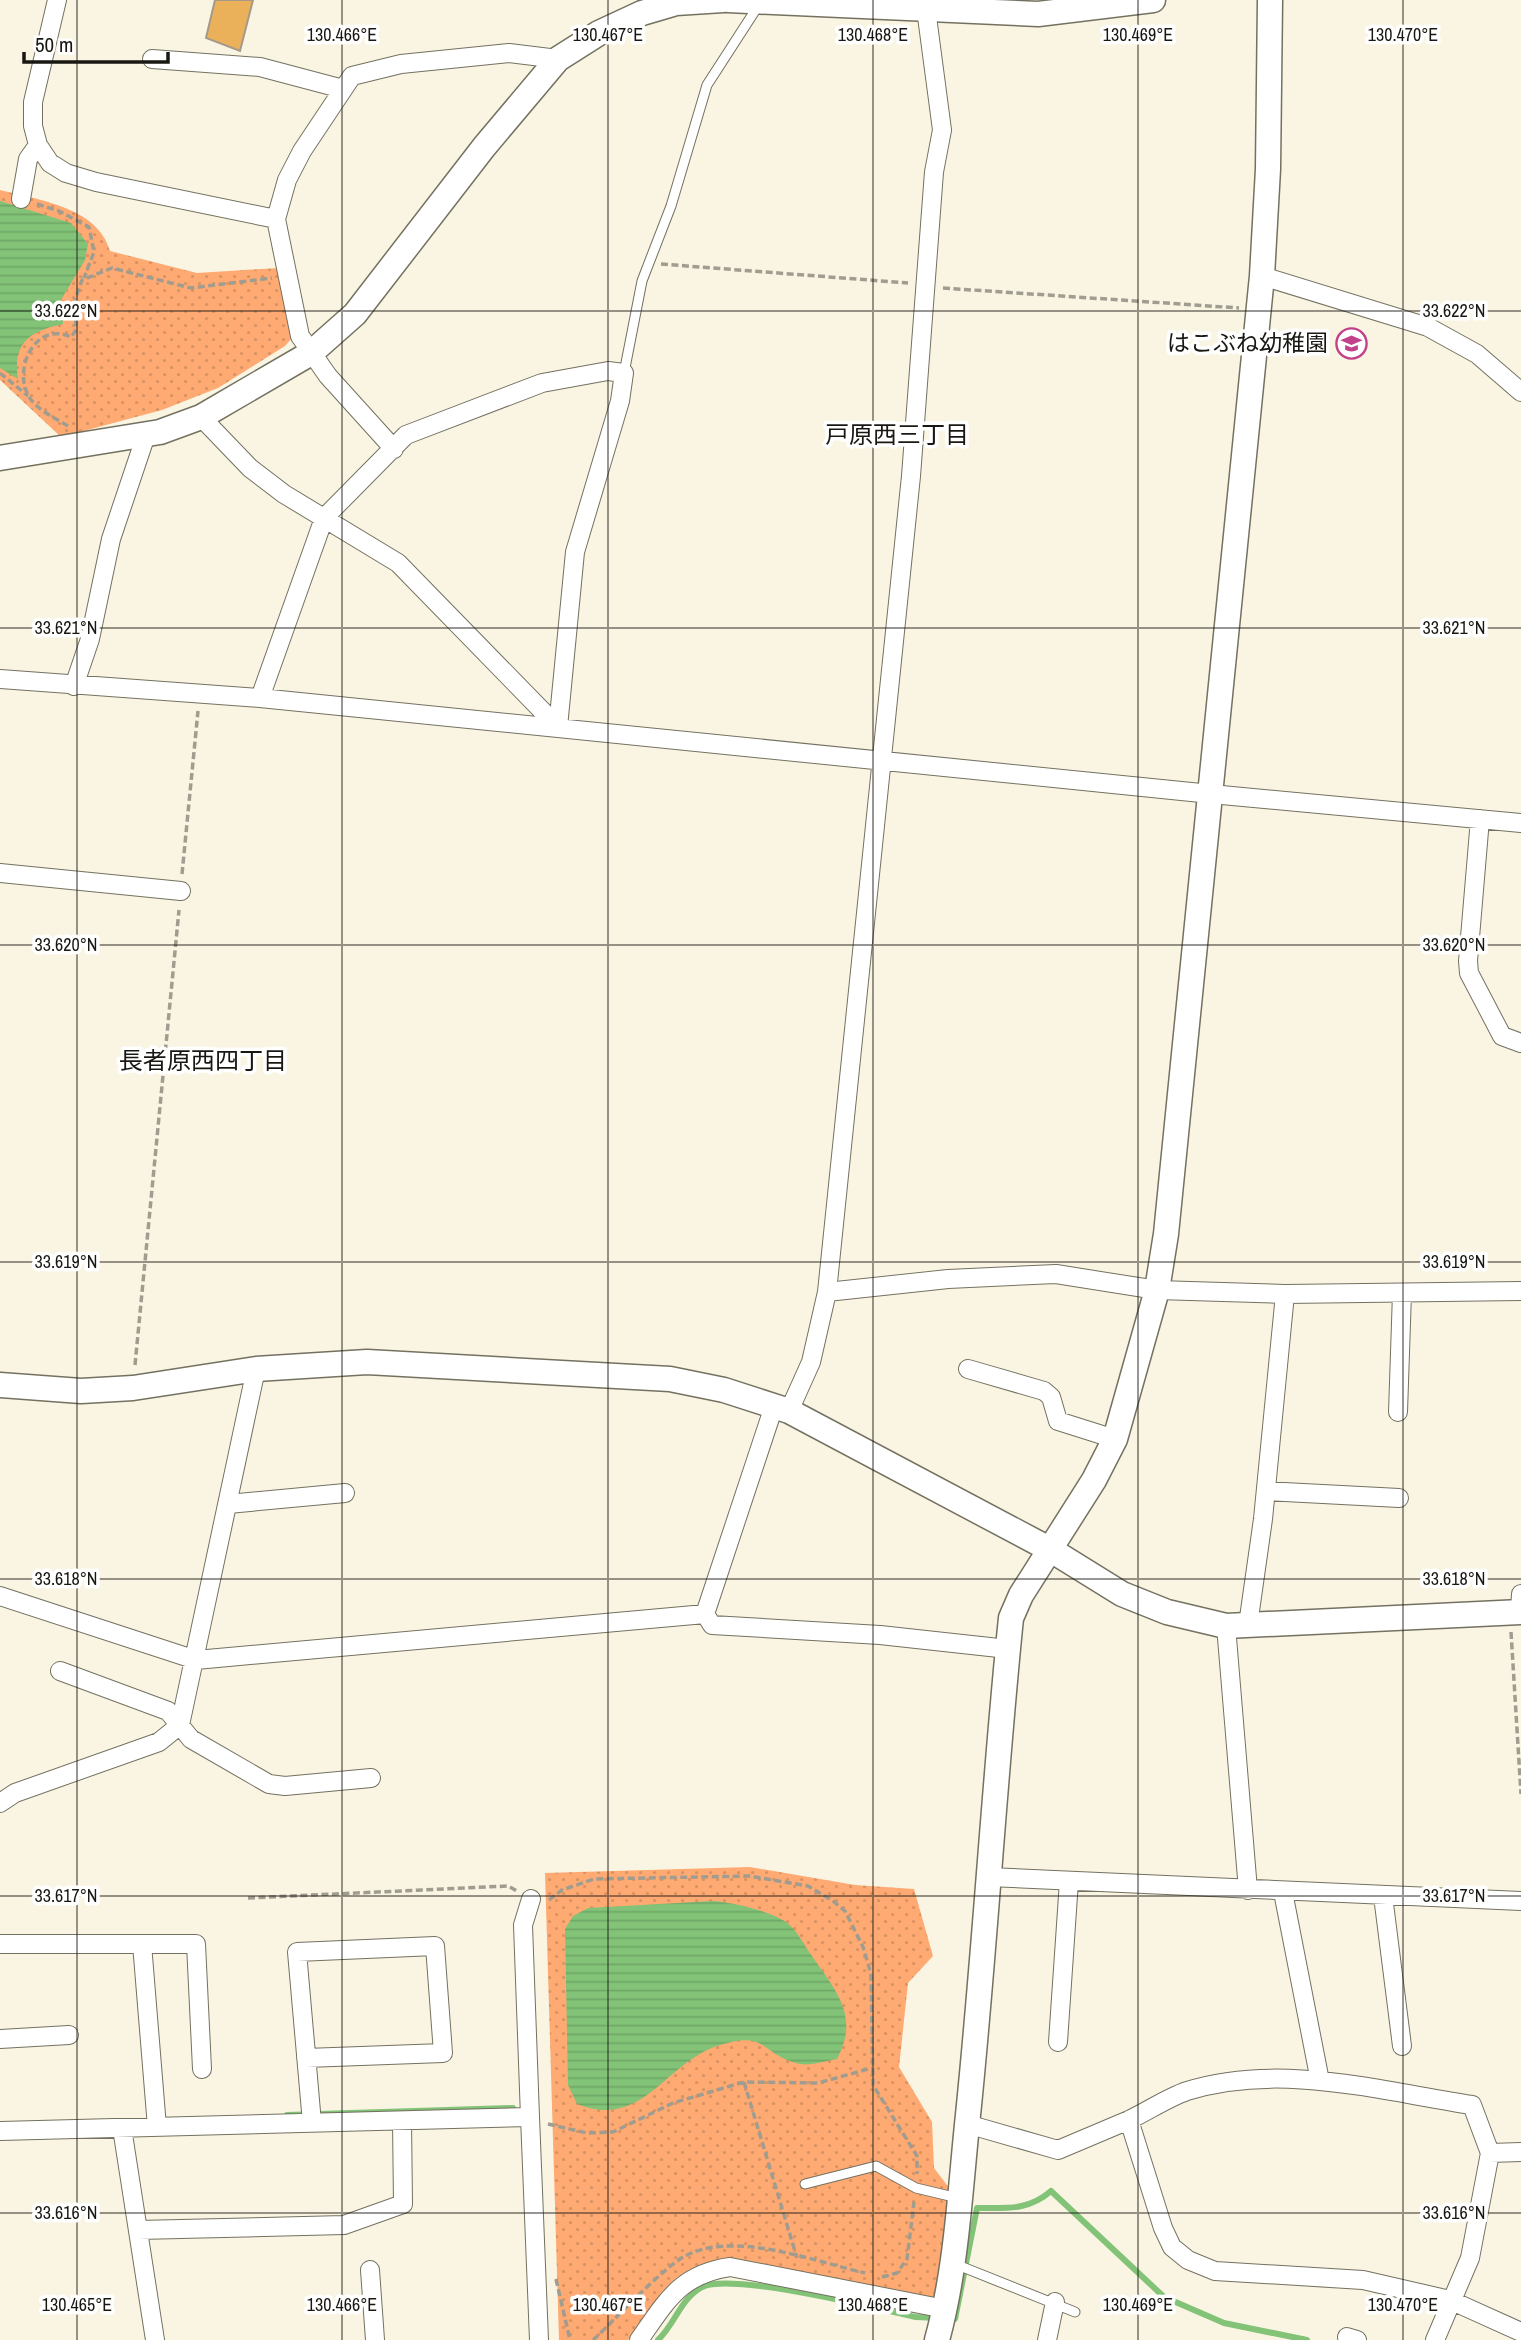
<svg xmlns="http://www.w3.org/2000/svg" width="1521" height="2340" viewBox="0 0 1521 2340" font-family="'Archivo Narrow','Noto Sans JP',sans-serif">
<style>
.green{fill:url(#green-dots)}
.water{fill:url(#water-rules)}
.lines{fill:none;stroke-linecap:round;stroke-linejoin:round}
.stream{stroke:#82c378;stroke-width:6}
.building{fill:#ebb15a;stroke:#a4998b;stroke-width:2}
.lane-casing{stroke:#747160;stroke-width:11}
.street-casing{stroke:#747160;stroke-width:20}
.secondary-casing{stroke:#747160;stroke-width:27}
.path{stroke:#a09d90;stroke-width:3.5;stroke-dasharray:7 3.5;stroke-linecap:butt}
.lane{stroke:#fff;stroke-width:9}
.street{stroke:#fff;stroke-width:18}
.secondary{stroke:#fff;stroke-width:24}
.ticks{fill:none;stroke:#181711;stroke-width:2;stroke-opacity:0.45}
.labels{text-anchor:middle;stroke-width:7;stroke-linejoin:round;paint-order:stroke}
.poi-label{font-size:23px;fill:#181711;stroke:#fff;text-anchor:end}
.neighbourhood-label{font-size:24px;fill:#181711;stroke:#fff}
.ticks-label{font-size:18px;text-anchor:middle;fill:#181711;stroke:#fff;stroke-width:7;stroke-linejoin:round;paint-order:stroke}
</style>
<defs>
<pattern id="green-dots" width="8" height="8" patternUnits="userSpaceOnUse" patternTransform="scale(1.75)"><rect width="8" height="8" fill="#feaa72"/><path d="M2 2h.1M6 6h.1" fill="none" stroke="#d99262" stroke-width="1.8" stroke-linecap="round"/></pattern>
<pattern id="water-rules" width="6" height="5" patternUnits="userSpaceOnUse" patternTransform="scale(1.75)"><rect width="6" height="5" fill="#82c378"/><path d="M0 2.5h6" fill="none" stroke="#70a767"/></pattern>
</defs>
<rect width="100%" height="100%" fill="#f9f5e2"/>
<path class="green" d="M 0,190 C 38,200 98,207 110,251 L 197,273 L 278,268 L 292,338 L 285,346 L 218,388 L 162,410 L 61,437 L 0,380 Z
M 750,1867 L 855,1885 L 914,1889 L 933,1956 L 908,1983 L 899,2067 L 932,2122 L 934,2168 L 950,2189 L 935,2298 L 734,2258 C 671,2264 662,2293 628,2340 L 559,2340 L 545,1873 Z"/>
<path class="water" d="M 0,201 L 71,223 L 88,244 L 85,260 L 62,298 L 63,324 C 31,331 12,342 18,379 L 0,368 Z
M 713,1901 C 732,1902 770,1911 786,1922 C 797,1930 804,1945 812,1956 C 836,1991 860,2016 837,2059 C 825,2061 811,2066 800,2064 C 758,2054 769,2029 717,2046 C 664,2064 643,2130 577,2104 L 568,2085 L 565,1929 L 573,1916 L 588,1908 Z"/>
<g class="lines">
<path class="stream" d="M 287,2115 L 513,2108
M 948,2318 L 955,2319 L 977,2208 C 1006,2208 1028,2211 1051,2191 L 1164,2297 L 1224,2323 L 1307,2340
M 658,2340 C 675,2324 681,2298 702,2287 C 732,2272 878,2309 916,2317 L 937,2318"/>
</g>
<path class="building" d="M 215,0 L 253,0 L 240,51 L 206,38 Z"/>
<g class="lines">
<defs>
<path id="lane" d="M 624,373 L 642,281 L 671,206 L 707,85 L 760,3
M 805,2184 L 876,2166 L 916,2188 L 958,2198
M 955,2264 L 1075,2312"/>
<path id="street" d="M 57,0 L 33,102 L 33,126 L 38,145 L 50,163 L 66,173 L 96,182 L 276,219
M 152,59 L 260,67 L 343,89
M 21,199 L 28,159 L 38,145
M 1262,276 L 1428,327 L 1477,354 L 1521,392
M 201,417 L 250,468 L 284,494 L 398,563 L 558,727
M 394,449 L 328,376 L 300,336 L 276,219 L 287,180 L 302,151 L 352,76 L 401,64 L 509,53 L 558,59
M 0,679 L 260,698 L 1211,794 L 1521,823
M 74,686 L 90,639 L 111,539 L 146,435
M 260,698 L 324,518 L 406,435 L 542,383 L 608,371 L 624,373 L 620,401 L 575,552 L 558,727
M 1480,819 L 1468,961 L 1469,973 L 1502,1036 L 1521,1043
M 0,873 L 181,891
M 827,1292 L 948,1279 L 1056,1274 L 1157,1290 L 1285,1294 L 1521,1291
M 968,1369 L 1044,1391 L 1051,1397 L 1058,1421 L 1115,1439
M 789,1411 L 811,1362 L 827,1292 L 911,476 L 934,172 L 942,130 L 926,9
M 1398,1412 L 1402,1293
M 1266,1491 L 1399,1498
M 228,1504 L 345,1493
M 0,1596 L 196,1660 L 705,1614
M 1520,1612 L 1521,1594
M 705,1614 L 712,1625 L 880,1635 L 1008,1649
M 705,1614 L 774,1406
M 1248,1625 L 1263,1519 L 1285,1294
M 1226,1626 L 1248,1890
M 60,1671 L 168,1711 L 191,1739 L 269,1784 L 285,1786 L 371,1778
M 0,1803 L 15,1793 L 159,1742 L 180,1725 L 256,1369
M 989,1877 L 1521,1901
M 1283,1892 L 1320,2081
M 1383,1896 L 1402,2046
M 0,1944 L 196,1944 L 202,2069
M 142,1944 L 157,2127
M 0,2039 L 69,2035
M 1058,2042 L 1069,1881
M 306,2058 L 443,2053 L 435,1946 L 297,1952 L 312,2123
M 530,2117 L 523,1925 L 531,1899
M 1129,2120 C 1148,2111 1167,2098 1187,2091 C 1279,2062 1380,2091 1472,2105 L 1490,2153
M 967,2124 L 1058,2150 L 1129,2120 L 1163,2228 L 1172,2247 L 1188,2260 L 1215,2271 L 1363,2280 L 1450,2300 L 1521,2332
M 122,2128 L 155,2340
M 0,2131 L 530,2117 L 539,2340
M 138,2230 L 344,2225 L 403,2204 L 402,2121
M 370,2270 L 375,2340
M 1347,2337 L 1357,2340
M 639,2340 C 666,2302 680,2274 730,2267 L 945,2309
M 1047,2340 L 1055,2302
M 1435,2340 L 1470,2258 L 1490,2153 L 1521,2152"/>
<path id="secondary" d="M 728,0 L 1038,14 L 1153,0
M 0,458 L 160,432 L 201,417 L 311,353 L 355,314 L 484,147 L 558,59 L 599,33 L 642,13 L 676,3 L 723,0
M 0,1385 L 81,1391 L 133,1388 L 256,1369 L 367,1362 L 670,1379 L 724,1390 L 789,1411 L 1051,1550 L 1122,1594 L 1167,1612 L 1226,1626 L 1521,1612
M 937,2340 C 957,2267 960,2190 968,2115 C 985,1950 994,1784 1011,1618 L 1021,1595 L 1094,1480 L 1115,1439 L 1157,1290 L 1166,1234 L 1262,276 L 1268,169 L 1270,0"/>
</defs>
<use href="#lane" class="lane-casing"/>
<use href="#street" class="street-casing"/>
<use href="#secondary" class="secondary-casing"/>
<path class="path" d="M 37,204 L 59,211 L 89,227 L 94,252 L 84,278
M 661,264 L 908,283
M 943,288 L 1239,308
M 0,373 L 28,396
M 68,426 C 55,418 35,409 28,395 C 13,366 37,321 71,337 L 76,330 L 75,300 L 82,280 L 112,268 L 191,288 L 272,278
M 182,874 L 198,711
M 135,1365 L 179,910
M 1511,1632 L 1521,1794
M 248,1898 L 508,1886 L 517,1891
M 549,1900 L 562,1890 L 594,1879 L 749,1876 L 808,1886 L 833,1901 L 845,1911 L 863,1947 L 871,1974 L 873,2085 L 917,2156 L 917,2174
M 744,2082 L 797,2258
M 548,2124 L 587,2133 L 613,2132 L 673,2103 L 744,2082 L 818,2083 L 872,2068
M 882,2277 L 897,2273 L 907,2259 L 914,2202
M 556,2279 L 570,2340
M 593,2340 C 616,2319 660,2270 685,2256 C 734,2230 813,2261 865,2273"/>
<use href="#lane" class="lane"/>
<use href="#street" class="street"/>
<use href="#secondary" class="secondary"/>
</g>
<path class="ticks" d="M 77,0 L 77,2340M 342,0 L 342,2340M 608,0 L 608,2340M 873,0 L 873,2340M 1138,0 L 1138,2340M 1403,0 L 1403,2340M 0,311 L 1521,311M 0,628 L 1521,628M 0,945 L 1521,945M 0,1262 L 1521,1262M 0,1579 L 1521,1579M 0,1896 L 1521,1896M 0,2213 L 1521,2213"/>
<defs>
<symbol id="school-ring" viewBox="-11 -11 22 22"><circle r="9.5" fill="#fff" stroke="#c2418b" stroke-width="1.5"/><path d="M0-5L7-2L0 1L-7-2ZM-4 1L0 2.5L4 1V4Q0 6-4 4Z" fill="#c2418b"/></symbol>
</defs>
<g fill-rule="evenodd">
<use href="#school-ring" x="1334" y="326" width="35" height="35"/>
</g>
<g class="labels">
<g class="poi-label">
<text x="1328" y="351">はこぶね幼稚園</text>
</g>
<g class="neighbourhood-label">
<text x="897" y="443">戸原西三丁目</text>
<text x="203" y="1069">長者原西四丁目</text>
</g>
</g>
<g class="ticks-label">
<text x="342" y="41">130.466°E</text>
<text x="608" y="41">130.467°E</text>
<text x="873" y="41">130.468°E</text>
<text x="1138" y="41">130.469°E</text>
<text x="1403" y="41">130.470°E</text>
<text x="66" y="317">33.622°N</text>
<text x="1454" y="317">33.622°N</text>
<text x="66" y="634">33.621°N</text>
<text x="1454" y="634">33.621°N</text>
<text x="66" y="951">33.620°N</text>
<text x="1454" y="951">33.620°N</text>
<text x="66" y="1268">33.619°N</text>
<text x="1454" y="1268">33.619°N</text>
<text x="66" y="1585">33.618°N</text>
<text x="1454" y="1585">33.618°N</text>
<text x="66" y="1902">33.617°N</text>
<text x="1454" y="1902">33.617°N</text>
<text x="66" y="2219">33.616°N</text>
<text x="1454" y="2219">33.616°N</text>
<text x="77" y="2311">130.465°E</text>
<text x="342" y="2311">130.466°E</text>
<text x="608" y="2311">130.467°E</text>
<text x="873" y="2311">130.468°E</text>
<text x="1138" y="2311">130.469°E</text>
<text x="1403" y="2311">130.470°E</text>
</g>
<path d="M24 52v10h144v-10" fill="none" stroke="#181711" stroke-width="3.5"/>
<text x="35" y="52" font-size="21" fill="#181711" stroke="#ffffff" stroke-width="5" paint-order="stroke">50 m</text>
</svg>
